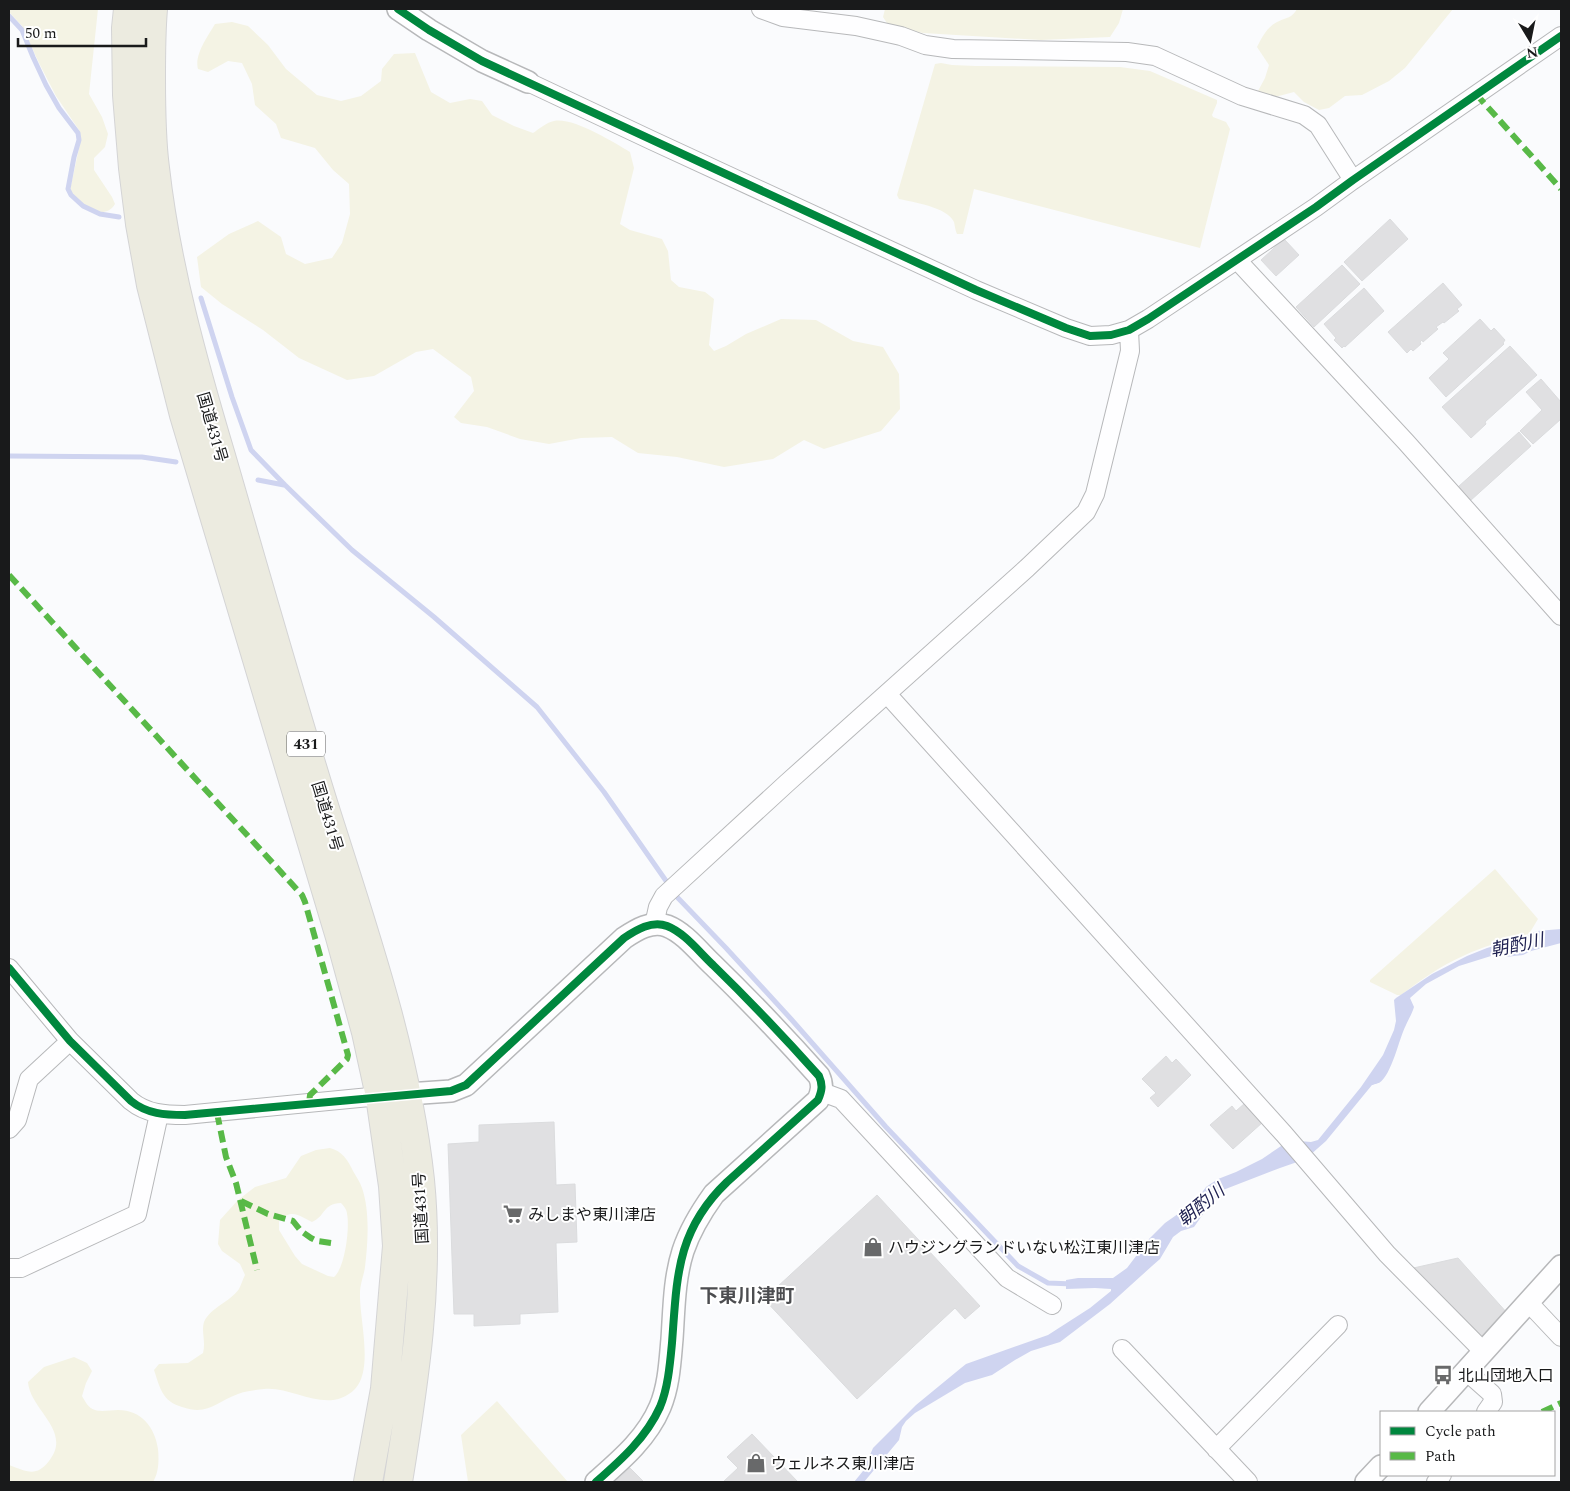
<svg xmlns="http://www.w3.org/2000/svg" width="1570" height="1491" viewBox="0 0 1570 1491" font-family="Spectral,'Noto Sans JP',serif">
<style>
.green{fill:#f4f3e4;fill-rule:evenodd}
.water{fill:#cfd4f0}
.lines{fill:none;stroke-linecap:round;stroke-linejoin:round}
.stream{stroke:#cfd4f0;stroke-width:5}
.building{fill:#e0e0e2;stroke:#dbdcde}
.minor-casing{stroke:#b7b8ba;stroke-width:20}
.tertiary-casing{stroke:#b7b8ba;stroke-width:24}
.trunk-casing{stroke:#d4d4d5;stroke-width:30}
.minor{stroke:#fefeff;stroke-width:18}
.tertiary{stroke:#fefeff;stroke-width:21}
.trunk{stroke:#ecebe0;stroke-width:28}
.quiet{stroke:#58b947;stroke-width:6;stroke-dasharray:12 6;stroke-linecap:butt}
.cycleway-casing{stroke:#fff;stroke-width:11}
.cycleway{stroke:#00873e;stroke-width:8}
.labels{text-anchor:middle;stroke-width:4;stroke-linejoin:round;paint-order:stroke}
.shield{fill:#fff;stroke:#5e5f5f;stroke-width:1}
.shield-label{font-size:15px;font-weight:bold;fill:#191a1b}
.street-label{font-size:16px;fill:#191a1b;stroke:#fff}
.poi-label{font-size:16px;fill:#191a1b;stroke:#fff;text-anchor:start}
.water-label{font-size:18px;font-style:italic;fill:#202252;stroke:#fff}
.quarter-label{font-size:19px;font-weight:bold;fill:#4c4d50;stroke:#fff}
</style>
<rect width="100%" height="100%" fill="#fafbfd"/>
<path class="green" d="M 9,9 L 98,9 L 89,94 L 102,117 L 108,134 L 105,147 L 94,158 L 94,170 L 112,197 L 115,204 C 104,223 76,204 70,190 L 81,139 L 79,130 L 56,96 L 39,63 L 22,26 L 9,12 Z
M 885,9 L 1123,9 L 1119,23 L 1110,37 L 1041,40 L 923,33 L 889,26 L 883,17 Z
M 1297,9 L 1453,9 L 1405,68 L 1389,81 L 1362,95 L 1345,96 L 1329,108 L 1319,110 L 1304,102 L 1294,92 L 1275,97 L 1264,97 L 1258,91 L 1265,78 L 1269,65 L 1257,47 C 1262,37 1267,27 1277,22 C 1287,17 1291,19 1297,9 Z
M 232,22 L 248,26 L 268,45 L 286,69 L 317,95 L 341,101 L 361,96 L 381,81 L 382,69 L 394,54 L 415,53 L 431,92 L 450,103 L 470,99 L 482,101 L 492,115 L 514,126 L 533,133 C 539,129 547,122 554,121 C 573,117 613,142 630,152 L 634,168 L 620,224 L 630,230 L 662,239 L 668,251 L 671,280 L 679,287 L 705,292 L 714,299 L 709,345 L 714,351 L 726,346 L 746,334 L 781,319 L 816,320 L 853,341 L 883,347 L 899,374 L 900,409 L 881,431 L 824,449 L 804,440 L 773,459 L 724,467 L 677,457 L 638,453 L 612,437 L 581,438 L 549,444 L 520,439 L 487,427 L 461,423 L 454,417 L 474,391 L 471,377 L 433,349 L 416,352 L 374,376 L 347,380 L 299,358 L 263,330 L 222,304 L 201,287 L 197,257 L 229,234 L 258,221 L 281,237 L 286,254 L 305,264 L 332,258 L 342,243 L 350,214 L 349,184 L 333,170 L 315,148 L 281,138 L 276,124 L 255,105 L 252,84 L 242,63 L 228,61 L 208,72 L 198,69 C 194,55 208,36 215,24 Z
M 941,63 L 952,65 L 976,66 L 1120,67 L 1150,71 L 1217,100 L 1217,103 L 1212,115 L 1213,117 L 1226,122 L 1230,129 L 1200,248 L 974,189 L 963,234 L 957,234 C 955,230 955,226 954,222 C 947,207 913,202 899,199 L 897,195 L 935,64 Z
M 1495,869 L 1538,919 L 1529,934 C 1507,940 1484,946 1463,956 C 1440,966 1421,980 1401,995 L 1397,995 L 1370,982 L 1370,980 Z
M 330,1148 C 342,1151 348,1160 353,1171 C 356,1176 360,1182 362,1188 C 370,1211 368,1242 365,1267 C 364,1275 360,1284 360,1293 C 359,1318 374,1369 355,1389 C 328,1416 294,1386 264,1389 C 256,1390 246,1391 238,1394 C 216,1402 208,1416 182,1407 C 162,1401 160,1388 154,1370 L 159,1364 L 188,1363 L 203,1353 C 206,1342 201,1331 204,1322 C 211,1307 230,1302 239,1289 C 241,1285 243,1279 245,1275 L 240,1264 L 222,1251 L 218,1244 L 220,1220 L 238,1200 L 255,1187 L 286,1178 L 301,1156 L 316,1150 ZM 341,1203 C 344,1206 347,1210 347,1214 C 350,1227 345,1268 334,1277 L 328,1276 L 302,1264 L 295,1256 L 279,1230 L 279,1220 C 293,1209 298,1215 312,1222 C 326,1216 322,1204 341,1203 Z
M 74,1357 L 87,1363 L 92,1371 L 86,1383 L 82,1396 C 85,1401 88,1408 95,1410 C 101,1412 111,1410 118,1410 C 141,1410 155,1427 158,1449 C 159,1460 159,1472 153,1482 L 9,1482 L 9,1465 C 26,1471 36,1478 49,1461 C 73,1431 30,1410 28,1382 L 44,1367 Z
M 497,1401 L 568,1482 L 468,1482 L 461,1435 Z"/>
<path class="water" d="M 1561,929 L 1561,943 L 1531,951 L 1523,955 L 1505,957 L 1499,954 L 1491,956 L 1459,966 L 1426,984 L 1410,998 L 1414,1007 C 1412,1014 1409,1018 1406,1025 C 1399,1038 1392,1075 1379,1083 C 1378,1083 1373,1085 1372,1085 L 1326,1141 L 1309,1156 L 1300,1161 L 1280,1168 L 1223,1190 L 1213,1200 L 1194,1227 L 1181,1231 L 1173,1237 L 1160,1259 L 1152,1266 L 1110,1304 L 1060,1342 L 1031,1351 L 1015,1360 L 992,1375 L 965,1383 L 915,1413 L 906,1421 L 902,1427 L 899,1440 L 864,1482 L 854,1482 L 863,1471 L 873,1448 L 916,1405 L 961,1368 L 966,1364 L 1048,1335 L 1090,1308 L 1111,1291 L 1111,1289 L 1095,1288 L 1066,1289 L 1066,1280 L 1078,1278 L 1113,1278 L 1127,1268 L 1149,1239 L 1165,1223 L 1195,1202 L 1206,1187 L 1218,1179 L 1236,1172 L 1262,1159 L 1284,1144 L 1299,1141 L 1311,1142 L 1318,1140 L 1361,1087 L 1383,1055 L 1394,1030 L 1396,1021 L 1394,1000 L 1396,998 L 1432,974 L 1467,956 L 1487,948 L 1524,937 L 1537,931 Z"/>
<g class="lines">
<path class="stream" d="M 9,16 L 22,30 L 33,57 L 46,85 L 59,108 L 78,133 L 79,140 L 74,157 L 68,189 L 71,195 L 83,206 L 100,214 L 119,217
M 201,298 L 232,397 L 251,450 L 285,485 L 352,550 L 434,617 L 537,707 L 604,792 L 678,898 L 726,948 L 791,1019 L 886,1127 L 1018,1266 L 1048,1283 L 1073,1284
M 9,456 L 142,457 L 176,462
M 258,480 L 284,485"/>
</g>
<path class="building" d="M 1390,219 L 1408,239 L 1362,281 L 1344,262 Z
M 1284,239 L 1299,255 L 1276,276 L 1261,260 Z
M 1342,265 L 1360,284 L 1314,327 L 1296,307 Z
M 1443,283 L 1462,305 L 1457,309 L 1459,311 L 1444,323 L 1443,322 L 1436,327 L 1438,329 L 1423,342 L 1422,340 L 1420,342 L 1421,344 L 1413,351 L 1411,349 L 1407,353 L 1388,332 Z
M 1364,288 L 1384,311 L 1345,347 L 1344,346 L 1342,348 L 1334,340 L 1336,338 L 1324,324 Z
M 1480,319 L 1491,331 L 1494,328 L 1505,340 L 1503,343 L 1504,344 L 1446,397 L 1429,378 L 1449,359 L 1443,353 Z
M 1510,346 L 1537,375 L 1485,422 L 1486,424 L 1471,438 L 1442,407 Z
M 1541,379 L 1561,402 L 1561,419 L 1533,444 L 1520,431 L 1542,410 L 1526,392 Z
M 1519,432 L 1531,446 L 1470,501 L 1458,487 Z
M 1166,1056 L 1172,1063 L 1176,1059 L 1191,1075 L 1158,1107 L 1150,1098 L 1156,1093 L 1142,1079 Z
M 1245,1103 L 1263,1122 L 1233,1149 L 1210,1125 L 1232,1106 L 1236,1111 Z
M 554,1122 L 556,1185 L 575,1184 L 577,1242 L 556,1243 L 558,1312 L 520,1314 L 520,1324 L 474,1326 L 474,1314 L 454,1314 L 448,1144 L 479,1142 L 479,1125 Z
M 877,1195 L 980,1306 L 965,1319 L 955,1308 L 857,1399 L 764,1299 Z
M 1458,1258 L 1508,1314 L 1481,1337 L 1409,1269 Z
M 752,1434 L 798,1482 L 723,1482 L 738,1468 L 727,1457 Z
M 630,1468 L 644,1482 L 615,1482 Z"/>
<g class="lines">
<defs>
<path id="minor" d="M 761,9 L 783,17 L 856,26 L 901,36 L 925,45 L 953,49 L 1127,52 L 1155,56 L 1242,96 L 1304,115 L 1318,125 L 1353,180
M 528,82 L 651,140 L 976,290 L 1066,328 L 1090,336 L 1111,335 L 1129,330 L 1148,319 L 1316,207 L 1353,180 L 1561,36
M 1237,260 L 1406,442 L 1561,616
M 887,694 L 1284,1134 L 1387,1254 L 1483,1351
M 654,925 L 658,907 L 664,896 L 787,783 L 1027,568 L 1086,512 L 1095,494 L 1130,351 L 1129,330
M 9,968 L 70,1041 L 131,1101 C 147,1114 165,1115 185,1115 L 380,1096
M 822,1092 L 841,1099 L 1007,1278 L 1052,1305
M 9,1129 L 17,1120 L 29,1079 L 70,1041
M 9,1268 L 21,1268 L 137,1214 L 159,1114
M 1528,1302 L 1561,1337
M 1122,1349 L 1248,1482
M 1466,1371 L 1492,1394 L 1493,1402 L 1486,1412
M 1216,1449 L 1338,1325
M 1436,1482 L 1442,1475"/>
<path id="tertiary" d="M 398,9 L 429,30 L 482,61 L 528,82
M 393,1095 L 451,1091 L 466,1085 L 624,938 C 636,930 652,920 667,926 C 685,933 699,952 713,965 C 750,1001 785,1038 819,1076 C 823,1085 822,1091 818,1100 L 714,1194 C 701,1212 690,1230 683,1251 C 674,1279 674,1310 672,1339 C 670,1361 669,1386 660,1407 C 647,1438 621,1460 596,1482
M 1429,1412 L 1561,1266
M 1366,1482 L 1381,1466"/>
<path id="trunk" d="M 128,9 L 126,28 L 127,95 L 133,168 L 140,224 L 151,285 L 184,415 L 340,937 L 366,1032 L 380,1096 L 393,1186 L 397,1246 L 385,1389 L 368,1482
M 153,9 C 151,32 151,54 151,77 C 151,107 151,138 155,168 C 166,266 193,362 221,456 C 255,573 288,690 324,806 C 363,929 406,1051 420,1180 C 430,1281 414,1383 398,1482"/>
</defs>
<use href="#minor" class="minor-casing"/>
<use href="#tertiary" class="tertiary-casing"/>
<use href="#trunk" class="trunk-casing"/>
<use href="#minor" class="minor"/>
<use href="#tertiary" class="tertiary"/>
<use href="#trunk" class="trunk"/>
<path class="quiet" d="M 1476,94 L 1561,189
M 9,575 L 302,895 L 305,902 L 348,1055 L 347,1059 L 310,1095 L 309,1103
M 217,1113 L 226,1157 L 236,1183 L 257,1270
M 241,1201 L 268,1214 L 293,1221 L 301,1231 L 311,1238 L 317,1241 L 331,1243
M 1542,1412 L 1561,1403"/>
<defs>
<path id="cycleway" d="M 398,9 L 429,30 L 482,61 L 976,290 L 1066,328 L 1090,336 L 1111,335 L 1129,330 L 1148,319 L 1316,207 L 1353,180 L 1561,36
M 9,968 L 70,1041 L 131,1101 C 147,1114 165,1115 185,1115 L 451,1091 L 466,1085 L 624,938 C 636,930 652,920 667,926 C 685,933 699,952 713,965 C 750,1001 785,1038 819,1076 C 823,1085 822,1091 818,1100 L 727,1182 C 676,1231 677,1278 672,1343 C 670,1364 668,1388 660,1407 C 646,1438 621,1460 596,1482"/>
</defs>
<use href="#cycleway" class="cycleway-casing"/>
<use href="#cycleway" class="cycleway"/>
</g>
<defs>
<symbol id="supermarket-bare" viewBox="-9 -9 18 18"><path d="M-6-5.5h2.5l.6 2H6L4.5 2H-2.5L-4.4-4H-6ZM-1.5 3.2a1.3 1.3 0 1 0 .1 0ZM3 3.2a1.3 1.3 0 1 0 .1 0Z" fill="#68696a" stroke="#fff" stroke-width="2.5" paint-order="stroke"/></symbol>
<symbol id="shop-bare" viewBox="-9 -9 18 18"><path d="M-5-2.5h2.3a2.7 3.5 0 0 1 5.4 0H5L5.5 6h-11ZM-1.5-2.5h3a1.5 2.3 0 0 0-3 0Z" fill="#68696a" stroke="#fff" stroke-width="2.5" paint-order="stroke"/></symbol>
<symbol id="bus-bare" viewBox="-9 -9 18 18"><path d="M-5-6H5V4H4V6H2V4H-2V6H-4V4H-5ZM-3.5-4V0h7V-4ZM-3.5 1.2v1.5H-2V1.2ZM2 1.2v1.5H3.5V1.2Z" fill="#68696a" stroke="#fff" stroke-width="2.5" paint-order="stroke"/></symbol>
</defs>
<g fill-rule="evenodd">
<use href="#supermarket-bare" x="499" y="1200" width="28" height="28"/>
<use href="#shop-bare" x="859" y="1233" width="28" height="28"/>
<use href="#bus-bare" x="1429" y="1361" width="28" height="28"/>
<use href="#shop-bare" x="742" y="1449" width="28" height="28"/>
</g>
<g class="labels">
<rect class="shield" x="287" y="731.5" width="38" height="25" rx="4"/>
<g class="shield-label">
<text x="306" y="749">431</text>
</g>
<g class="street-label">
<text transform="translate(213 427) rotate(74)" y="6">国道431号</text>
<text transform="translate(328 816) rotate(73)" y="6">国道431号</text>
<text transform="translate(420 1208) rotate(-93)" y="6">国道431号</text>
</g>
<g class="poi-label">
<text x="528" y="1220">みしまや東川津店</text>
<text x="888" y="1253">ハウジングランドいない松江東川津店</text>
<text x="1458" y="1381">北山団地入口</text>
<text x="771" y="1469">ウェルネス東川津店</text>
</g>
<g class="water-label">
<text transform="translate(1517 945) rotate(-12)" y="6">朝酌川</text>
<text transform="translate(1201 1205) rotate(-39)" y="6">朝酌川</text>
</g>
<g class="quarter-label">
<text x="747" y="1302">下東川津町</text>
</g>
</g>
<rect width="1570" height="1491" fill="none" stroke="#191a1b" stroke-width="20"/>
<rect x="1380" y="1411" width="175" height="65" fill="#ffffff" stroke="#a3a3a4"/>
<rect x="1390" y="1427" width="25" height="8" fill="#00873e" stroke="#a3a3a4"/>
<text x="1425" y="1436" font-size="15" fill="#191a1b">Cycle path</text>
<rect x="1390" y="1452" width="25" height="8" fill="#58b947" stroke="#a3a3a4"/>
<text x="1425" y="1461" font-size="15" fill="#191a1b">Path</text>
<g transform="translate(1530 40) rotate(170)" stroke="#ffffff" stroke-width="4" paint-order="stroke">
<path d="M0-4L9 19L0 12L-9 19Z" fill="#191a1b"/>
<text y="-8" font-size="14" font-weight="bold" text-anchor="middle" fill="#191a1b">N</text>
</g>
<path d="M18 38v8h128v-8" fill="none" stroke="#191a1b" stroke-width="2.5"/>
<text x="25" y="38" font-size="15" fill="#191a1b" stroke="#ffffff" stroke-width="4" paint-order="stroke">50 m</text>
</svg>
